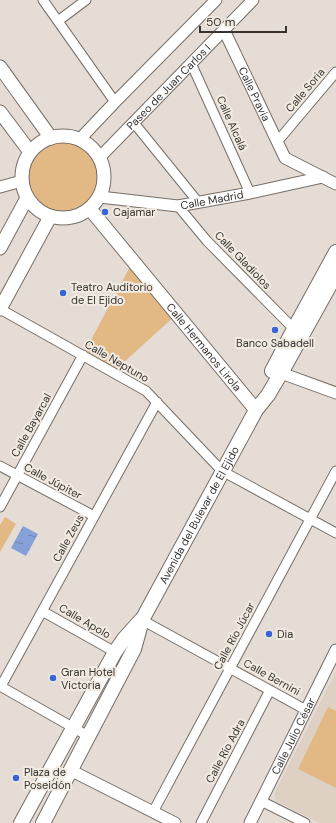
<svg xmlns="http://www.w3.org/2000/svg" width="336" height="823" viewBox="0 0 336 823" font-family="'DM Sans',sans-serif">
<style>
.built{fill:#ded1c3}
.green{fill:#e2b885}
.water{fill:url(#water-ripples)}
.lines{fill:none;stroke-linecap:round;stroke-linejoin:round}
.minor-casing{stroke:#756e67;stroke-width:11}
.tertiary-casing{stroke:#756e67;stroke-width:13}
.secondary-casing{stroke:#756e67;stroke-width:15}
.primary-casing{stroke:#756e67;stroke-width:16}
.minor{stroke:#fff;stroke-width:9}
.tertiary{stroke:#fff;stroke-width:11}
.secondary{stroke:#fff;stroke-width:13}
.primary{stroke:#fff;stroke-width:14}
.poi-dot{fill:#3765d5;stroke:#f2ebe2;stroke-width:1.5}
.labels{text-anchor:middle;stroke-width:4;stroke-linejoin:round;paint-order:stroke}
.street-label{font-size:11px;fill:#35322f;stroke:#f2ebe2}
.poi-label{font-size:11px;fill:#35322f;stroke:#f2ebe2;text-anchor:start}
</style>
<defs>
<pattern id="water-ripples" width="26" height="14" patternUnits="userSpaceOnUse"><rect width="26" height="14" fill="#86a1d8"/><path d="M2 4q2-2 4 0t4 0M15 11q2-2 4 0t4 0" fill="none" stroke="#6e84b0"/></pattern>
</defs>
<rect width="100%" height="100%" fill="#e5ddd5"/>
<path class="built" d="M 336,671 L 336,823 L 320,823 L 276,801 L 274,794 Z"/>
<path class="green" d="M27 177a36 36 0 1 1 72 0a36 36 0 1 1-72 0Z
M 133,261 L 177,314 L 113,372 L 83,355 Z
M 5,517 L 16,524 L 0,552 L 0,525 Z
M 328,707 L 336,711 L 336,788 L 298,769 Z"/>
<path class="water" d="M 23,526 L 38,534 L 26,556 L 11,548 Z"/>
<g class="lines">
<defs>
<path id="minor" d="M 43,0 L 115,102
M 58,21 L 86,0
M 191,63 L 250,193
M 134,123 L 198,202
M 277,142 L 336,72
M 178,206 L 207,241 L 294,329
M 0,309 L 146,391 L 222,471 L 336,533
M 0,466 L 94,516
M 0,507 L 83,355
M 42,611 L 115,652
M 142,620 L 306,710
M 0,686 L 88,736
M 1,686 L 157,402
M 261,801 L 305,823
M 153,812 L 336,471
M 201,823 L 270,690"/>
<g id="tertiary">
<path id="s1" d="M 224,30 L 285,158 L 336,184"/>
<path d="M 80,139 L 115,102 L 216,0"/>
<path id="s2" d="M 100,157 L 253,0"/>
<path d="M 0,187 L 22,181"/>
<path id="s3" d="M 100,197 L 178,206 L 250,193 L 323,177"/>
<path d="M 281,373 L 336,393"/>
<path d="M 70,770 L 175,823"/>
<path id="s4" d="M 250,823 L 336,650"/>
</g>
<g id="secondary">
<path d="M 0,67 L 51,138"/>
<path d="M 0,112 L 30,152"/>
<circle cx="63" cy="177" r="41"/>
<path id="s5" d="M 90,209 L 256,410"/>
<path d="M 0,248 L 27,198"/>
<path d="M 0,309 L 50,217"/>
</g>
<g id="primary">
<path d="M 272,371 L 294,329 L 336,252"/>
<path d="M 21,823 L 115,652 L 124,639 L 141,620"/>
<path id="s6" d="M 43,823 L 134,649 L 142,620 L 256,410 L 268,395 L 281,373 L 336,274"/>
</g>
</defs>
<use href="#minor" class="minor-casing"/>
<use href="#tertiary" class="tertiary-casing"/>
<use href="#secondary" class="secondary-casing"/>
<use href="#primary" class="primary-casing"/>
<use href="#minor" class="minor"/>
<use href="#tertiary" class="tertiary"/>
<use href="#secondary" class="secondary"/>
<use href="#primary" class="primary"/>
</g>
<g class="poi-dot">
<circle cx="105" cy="212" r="4"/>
<circle cx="63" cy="293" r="4"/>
<circle cx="275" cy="330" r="4"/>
<circle cx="269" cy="634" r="4"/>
<circle cx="53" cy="678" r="4"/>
<circle cx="16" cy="778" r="4"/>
</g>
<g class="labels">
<g class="street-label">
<text dy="4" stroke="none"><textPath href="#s2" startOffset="98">Paseo de Juan Carlos I</textPath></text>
<text transform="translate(305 90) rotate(-50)" y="4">Calle Soria</text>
<text dy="4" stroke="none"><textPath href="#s1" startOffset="71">Calle Pravia</textPath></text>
<text transform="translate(232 123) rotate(66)" y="4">Calle Alcalá</text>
<text dy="4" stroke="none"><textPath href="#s3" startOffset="113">Calle Madrid</textPath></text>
<text transform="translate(243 260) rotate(46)" y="4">Calle Gladiolos</text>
<text dy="4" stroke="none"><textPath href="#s5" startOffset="179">Calle Hermanos Lirola</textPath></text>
<text transform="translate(117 361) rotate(30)" y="4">Calle Neptuno</text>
<text transform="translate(31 425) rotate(-61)" y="4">Calle Bayarcal</text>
<text transform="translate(53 481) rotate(28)" y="4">Calle Júpiter</text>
<text dy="4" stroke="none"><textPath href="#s6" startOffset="346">Avenida del Bulevar de El Ejido</textPath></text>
<text transform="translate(68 538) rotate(-61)" y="4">Calle Zeus</text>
<text transform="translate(85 621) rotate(30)" y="4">Calle Apolo</text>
<text transform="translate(234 636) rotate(-62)" y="4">Calle Río Júcar</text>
<text transform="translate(272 677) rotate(29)" y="4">Calle Bernini</text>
<text dy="4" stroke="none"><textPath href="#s4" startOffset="97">Calle Julio César</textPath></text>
<text transform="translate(225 751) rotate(-62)" y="4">Calle Río Adra</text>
</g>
<g class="poi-label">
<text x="113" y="216">Cajamar</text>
<text x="71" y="291">Teatro Auditorio<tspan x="71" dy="13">de El Ejido</tspan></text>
<text x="275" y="347" text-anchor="middle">Banco Sabadell</text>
<text x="277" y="638">Dia</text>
<text x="61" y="676">Gran Hotel<tspan x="61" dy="13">Victoria</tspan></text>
<text x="24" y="776">Plaza de<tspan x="24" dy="13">Poseidón</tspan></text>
</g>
</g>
<path d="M200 26v6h86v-6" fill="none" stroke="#35322f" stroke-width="2"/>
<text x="206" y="26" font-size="12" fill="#35322f" stroke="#f2ebe2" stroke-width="3" paint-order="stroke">50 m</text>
</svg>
